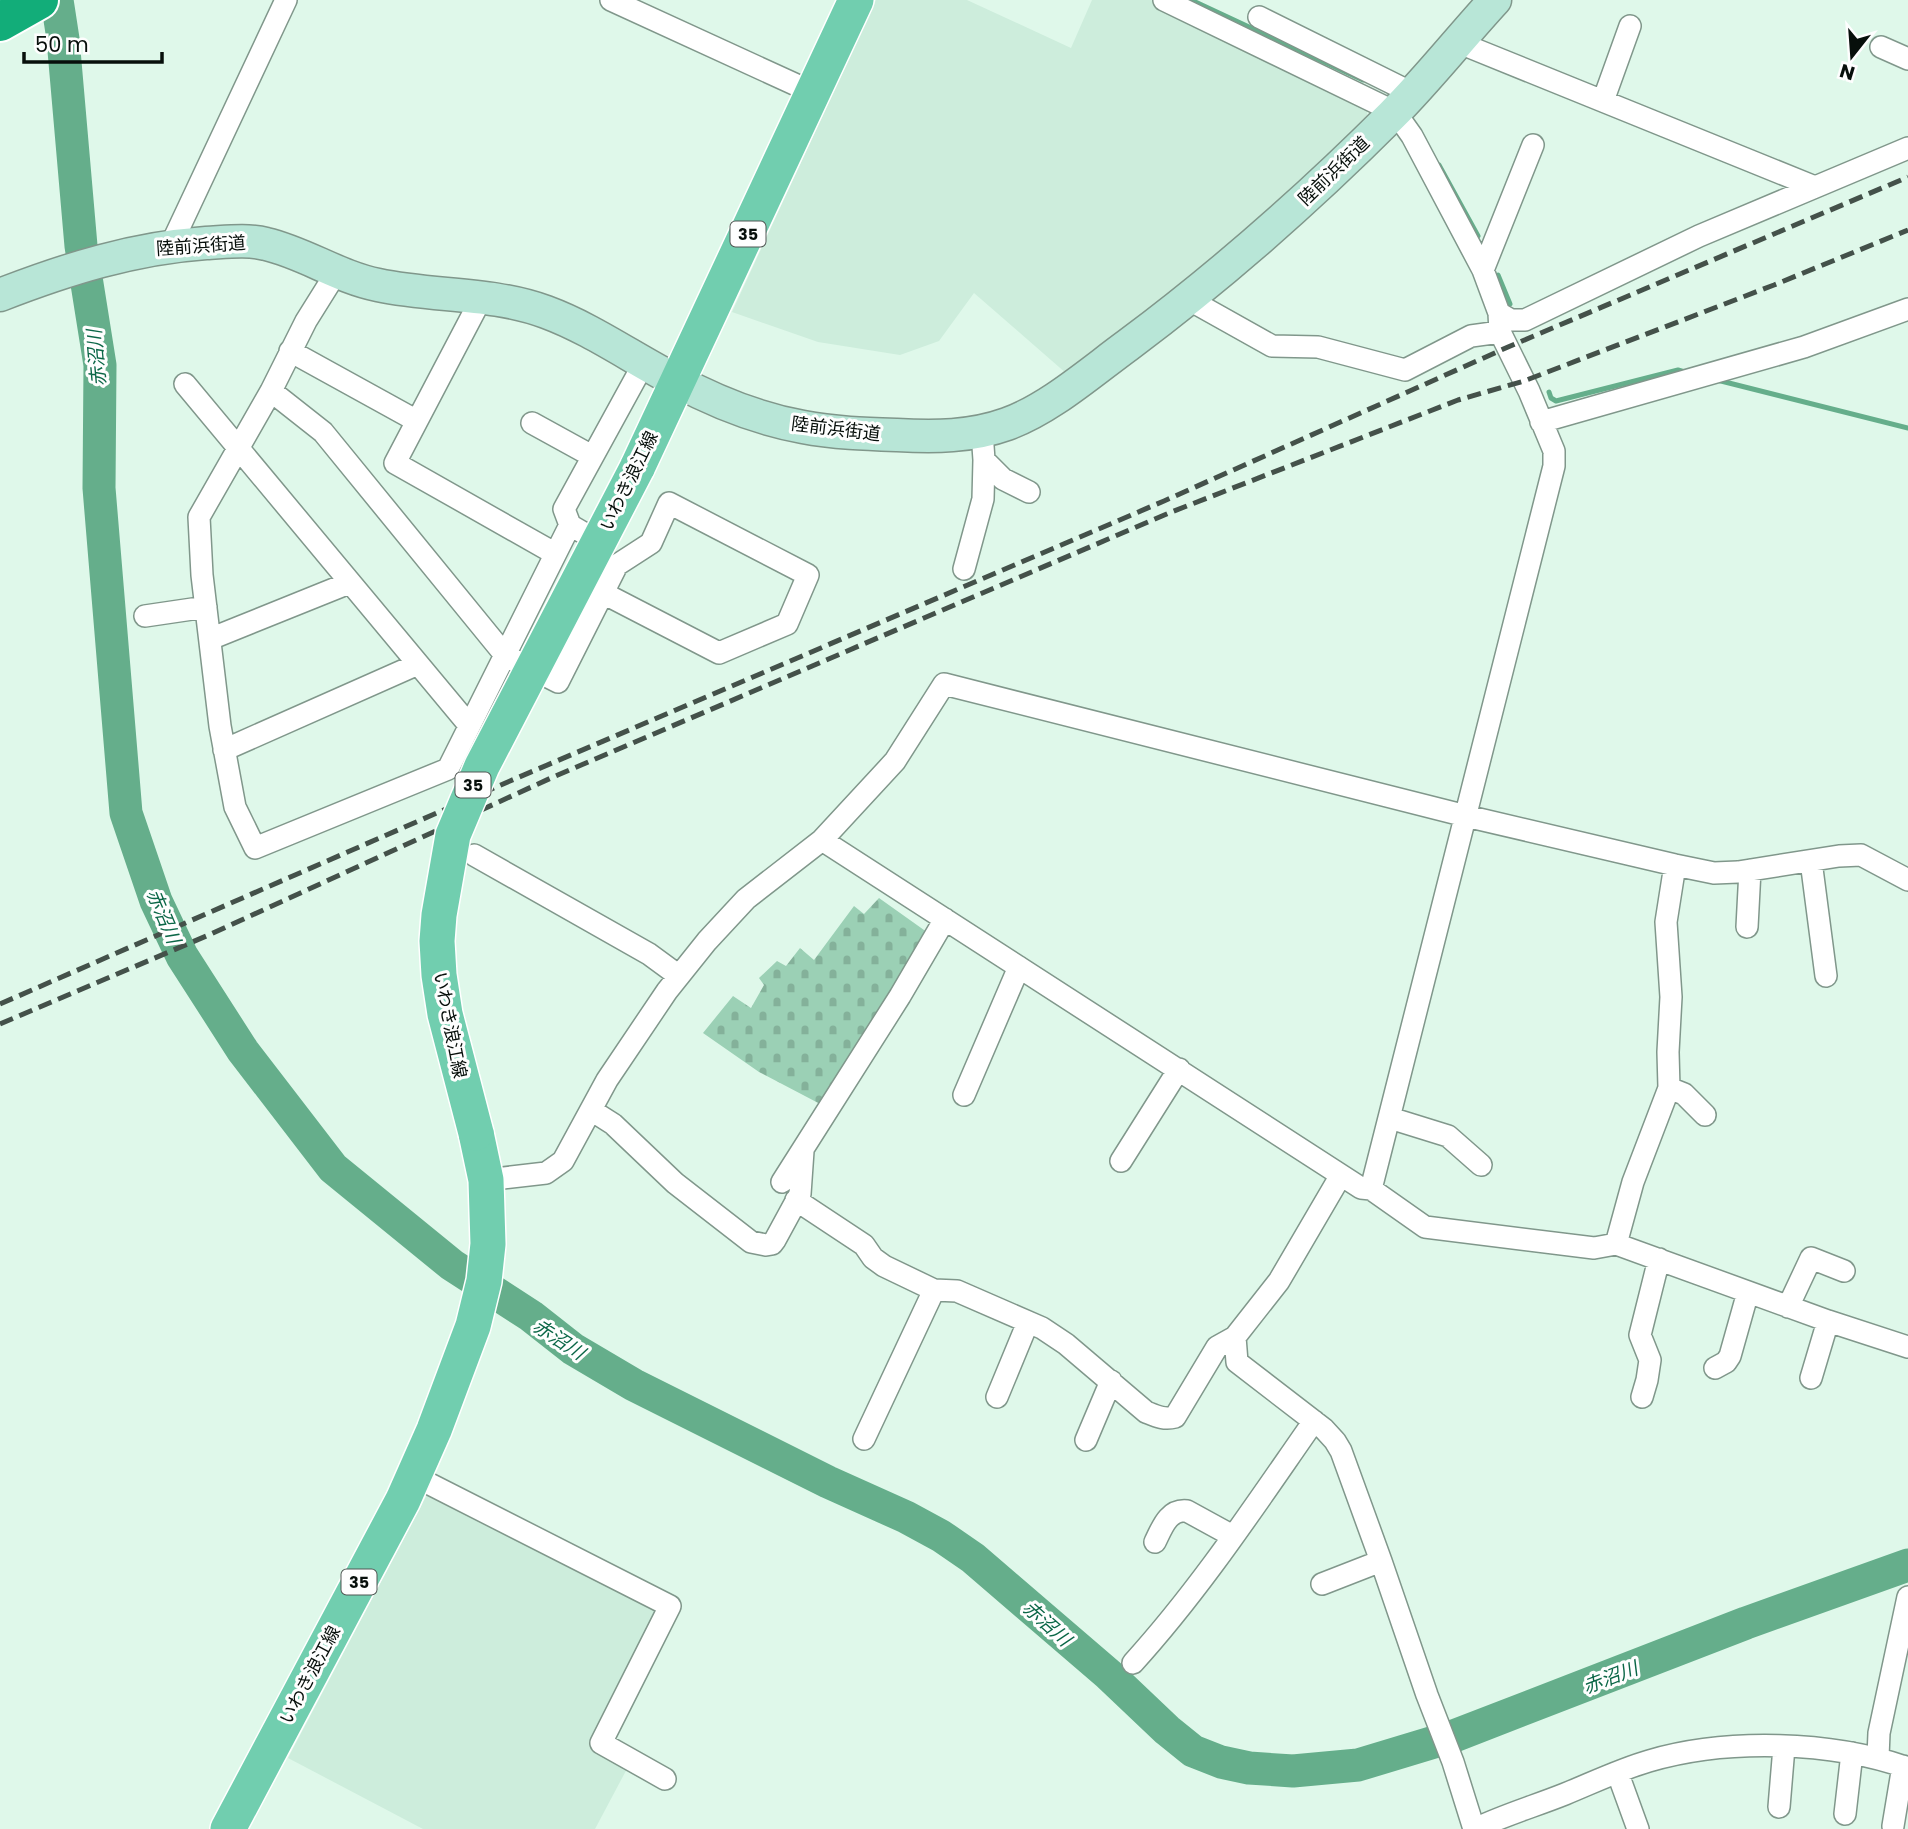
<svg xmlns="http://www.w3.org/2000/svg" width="1908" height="1829" viewBox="0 0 1908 1829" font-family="Poppins,'Noto Sans JP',sans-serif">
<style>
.built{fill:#cdeddc}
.cemetery{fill:url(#cemetery-stones)}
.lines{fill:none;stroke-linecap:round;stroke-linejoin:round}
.stream{stroke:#65ae8b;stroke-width:5}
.river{stroke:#65ae8b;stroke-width:33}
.street-casing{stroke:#80978b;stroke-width:24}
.secondary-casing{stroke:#80978b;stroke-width:35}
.primary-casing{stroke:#fff;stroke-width:38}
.highway-casing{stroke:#fff;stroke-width:42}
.street{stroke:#fff;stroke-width:21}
.secondary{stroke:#b8e6d7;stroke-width:32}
.primary{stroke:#71ceaf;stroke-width:35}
.highway{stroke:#12ad79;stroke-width:38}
.rail{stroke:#44514a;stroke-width:5;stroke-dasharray:14 7;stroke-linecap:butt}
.primary-bridge-casing{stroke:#fff;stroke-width:38;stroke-linecap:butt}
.primary-bridge{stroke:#71ceaf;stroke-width:35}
.labels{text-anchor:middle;stroke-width:6;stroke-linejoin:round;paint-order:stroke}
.shield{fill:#fefefe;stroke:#515754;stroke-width:2}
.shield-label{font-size:16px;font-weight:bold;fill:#070f0b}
.street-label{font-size:18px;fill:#070f0b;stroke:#fefefe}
.water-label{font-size:19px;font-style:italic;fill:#0b6747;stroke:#fefefe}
</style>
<defs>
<pattern id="cemetery-stones" width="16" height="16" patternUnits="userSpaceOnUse" patternTransform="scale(1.75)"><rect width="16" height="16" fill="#9bd0b5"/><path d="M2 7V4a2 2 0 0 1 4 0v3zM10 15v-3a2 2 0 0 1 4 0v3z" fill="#84b19a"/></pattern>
</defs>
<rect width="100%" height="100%" fill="#dff8ea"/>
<path class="built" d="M 876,0 L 967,0 L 1071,48 L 1092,0 L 1151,0 L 1368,104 L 1367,115 L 1262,223 L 1067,374 L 974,293 L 939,341 L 900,355 L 818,342 L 732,312 Z
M 430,1489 L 661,1611 L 590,1744 L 629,1765 L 595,1829 L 423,1829 L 288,1758 Z"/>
<path class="cemetery" d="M 879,898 L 931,935 L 824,1106 L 759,1072 L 703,1033 L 733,996 L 751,1008 L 764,985 L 759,978 L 777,961 L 786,966 L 800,948 L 814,960 L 854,906 L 864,914 Z"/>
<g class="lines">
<path class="stream" d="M 1191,0 L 1363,80
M 1439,165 L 1478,236
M 1498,275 L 1510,304
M 1717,380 L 1908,428
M 1549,392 L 1551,398 L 1556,401 L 1678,370 L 1688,373"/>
<path class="river" d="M 57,0 L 63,39 L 81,246 L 100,365 L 99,488 L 126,813 L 156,901 L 182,956 L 243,1051 L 333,1168 L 452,1265 L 531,1316 L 573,1349 L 634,1385 L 828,1482 L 906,1517 L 941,1536 L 973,1558 L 1108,1674 L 1167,1730 L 1193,1751 L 1221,1762 L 1249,1768 L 1293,1771 L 1358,1765 L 1454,1736 L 1746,1623 L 1908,1565"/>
<defs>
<path id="street" d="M 611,0 L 814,93
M 1164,0 L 1395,112 L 1412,136 L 1483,270 L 1499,313 L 1511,320 L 1525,320 L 1699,236 L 1908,148
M 1259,17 L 1412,93
M 1457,42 L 1815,187
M 1881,47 L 1908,59
M 1603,101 L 1630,26
M 170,247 L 286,0
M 1483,270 L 1533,145
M 336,273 L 306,321 L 271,391 L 199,517 L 202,575 L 220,726 L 235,807 L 255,848 L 448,769 L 570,525
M 482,297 L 395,463 L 554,553
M 1188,299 L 1272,346 L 1318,347 L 1405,370 L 1471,336 L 1500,332
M 290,351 L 417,421
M 185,384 L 469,725
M 271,391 L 323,432 L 505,655 L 558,682 L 617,565 L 651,543 L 669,503 L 808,575 L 787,624 L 719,653 L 603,593
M 1541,422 L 1804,347 L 1908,309
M 532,423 L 592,456
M 984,460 L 1003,479 L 1029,492
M 582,532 L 570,525 L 564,509 L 644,363
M 964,569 L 983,499 L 984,460 L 982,432
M 145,616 L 206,607
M 210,639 L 349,583
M 224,750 L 418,664
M 822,840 L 1361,1188 L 1371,1189 L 1554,466 L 1554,451 L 1529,391 L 1500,332 L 1499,313
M 474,855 L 649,954 L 679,976
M 1811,861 L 1826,976
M 1747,927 L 1750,870
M 1669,1088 L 1684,1094 L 1705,1115
M 964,1095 L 1019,967
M 591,1110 L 613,1124 L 675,1183 L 751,1242 L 766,1245 L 772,1244 L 775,1240 L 800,1194 L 803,1151
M 1390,1118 L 1448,1136 L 1481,1165
M 1121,1161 L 1179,1069
M 1341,1175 L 1279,1281 L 1235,1337 L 1237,1362 L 1324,1429 L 1335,1441 L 1341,1451 L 1381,1561 L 1427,1695 L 1453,1762 L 1474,1829
M 486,1180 L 546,1173 L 563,1161 L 607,1080 L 667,991 L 707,941 L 746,899 L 822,840 L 895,761 L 944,684 L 1466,816 L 1675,865 L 1714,873 L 1738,872 L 1839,856 L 1861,855 L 1908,880
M 782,1182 L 900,996 L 945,919
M 1371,1189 L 1425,1227 L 1594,1248 L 1616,1244 L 1828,1321 L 1908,1347
M 796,1200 L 864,1245 L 873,1258 L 884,1266 L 934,1290 L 957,1291 L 1042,1328 L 1066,1344 L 1146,1412 C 1156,1416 1164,1420 1175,1417 L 1217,1347 L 1235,1337
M 1616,1244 L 1633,1182 L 1669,1088 L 1668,1052 L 1671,997 L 1666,922 L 1675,865
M 1788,1307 L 1811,1258 L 1844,1271
M 1715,1368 L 1726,1362 L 1730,1356 L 1748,1292
M 1811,1378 L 1828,1321
M 997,1397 L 1028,1322
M 1642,1397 L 1647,1380 L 1650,1360 L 1640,1335 L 1659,1259
M 864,1439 L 934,1290
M 1086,1440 L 1111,1381
M 414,1476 L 670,1606 L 601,1743 L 665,1779
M 1155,1542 C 1162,1528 1168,1509 1187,1511 L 1229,1534 L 1235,1534
M 1322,1584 L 1381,1561
M 1133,1663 C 1201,1588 1256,1504 1314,1421
M 1878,1757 L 1879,1733 L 1908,1597
M 1618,1774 L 1638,1829
M 1779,1807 L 1784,1747
M 1845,1814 L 1852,1753
M 1893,1826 L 1903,1766
M 1475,1829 C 1504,1815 1535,1806 1565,1794 C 1592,1783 1621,1769 1649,1761 C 1727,1738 1832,1741 1908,1768"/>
<path id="secondary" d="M 0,295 C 67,269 134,248 206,243 C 226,242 247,239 266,244 C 305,253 338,277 378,285 C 434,297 492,292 546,312 C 592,329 632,358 675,380 C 714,401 759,419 803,427 C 834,433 866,434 897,435 C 934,437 971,437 1007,424 C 1049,409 1091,372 1128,345 C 1222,275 1309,198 1392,115 C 1428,79 1460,38 1495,0"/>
<path id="primary" d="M 637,468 L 856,0
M 228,1829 L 403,1500 L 434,1430 L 473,1326 L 484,1281 L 488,1244 L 486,1180 L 476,1133"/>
<path id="highway" d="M 0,22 L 39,0"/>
</defs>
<use href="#street" class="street-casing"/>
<use href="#secondary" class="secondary-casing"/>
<use href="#primary" class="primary-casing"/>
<use href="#highway" class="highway-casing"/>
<use href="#street" class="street"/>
<use href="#secondary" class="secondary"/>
<use href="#primary" class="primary"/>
<use href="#highway" class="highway"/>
<path class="rail" d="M 0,1004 L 510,781 L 1164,501 L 1508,347 L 1908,177
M 0,1024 L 211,934 L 551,778 L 1169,513 L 1458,400 L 1524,381 L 1774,285 L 1908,230"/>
<defs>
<path id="primary-bridge" d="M 476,1133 L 445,1014 L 439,975 L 437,941 L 439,915 L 453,835 L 482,766 L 637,468"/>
</defs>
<use href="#primary-bridge" class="primary-bridge-casing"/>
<use href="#primary-bridge" class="primary-bridge"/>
</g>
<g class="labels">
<g class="shield">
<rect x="730.5" y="221.5" width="35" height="25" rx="5"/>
<rect x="455.5" y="772.5" width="35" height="25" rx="5"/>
<rect x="341.5" y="1569.5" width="35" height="25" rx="5"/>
</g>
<g class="shield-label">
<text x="748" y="240">35</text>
<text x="473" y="791">35</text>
<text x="359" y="1588">35</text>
</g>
<g class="street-label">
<text transform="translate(1334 171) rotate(-44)" y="6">陸前浜街道</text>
<text transform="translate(201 246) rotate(-4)" y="6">陸前浜街道</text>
<text transform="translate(836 429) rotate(7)" y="6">陸前浜街道</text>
<text transform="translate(629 481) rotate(-64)" y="6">いわき浪江線</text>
<text transform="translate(450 1025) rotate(79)" y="6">いわき浪江線</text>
<text transform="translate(310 1675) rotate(-62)" y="6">いわき浪江線</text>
</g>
<g class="water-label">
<text transform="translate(96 358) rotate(-95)" y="7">赤沼川</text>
<text transform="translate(164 916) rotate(67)" y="7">赤沼川</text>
<text transform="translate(559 1339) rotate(33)" y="7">赤沼川</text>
<text transform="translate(1047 1623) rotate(42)" y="7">赤沼川</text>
<text transform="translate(1610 1677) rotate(-21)" y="7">赤沼川</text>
</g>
</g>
<g transform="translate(1852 56) rotate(197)" stroke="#fefefe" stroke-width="5" paint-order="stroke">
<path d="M0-5L12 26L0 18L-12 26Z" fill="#070f0b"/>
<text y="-10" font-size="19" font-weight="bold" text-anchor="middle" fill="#070f0b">N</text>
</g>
<path d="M24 52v10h138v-10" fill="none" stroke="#070f0b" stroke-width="3.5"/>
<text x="35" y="52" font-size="21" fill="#070f0b" stroke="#fefefe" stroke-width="5" paint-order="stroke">50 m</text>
</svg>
